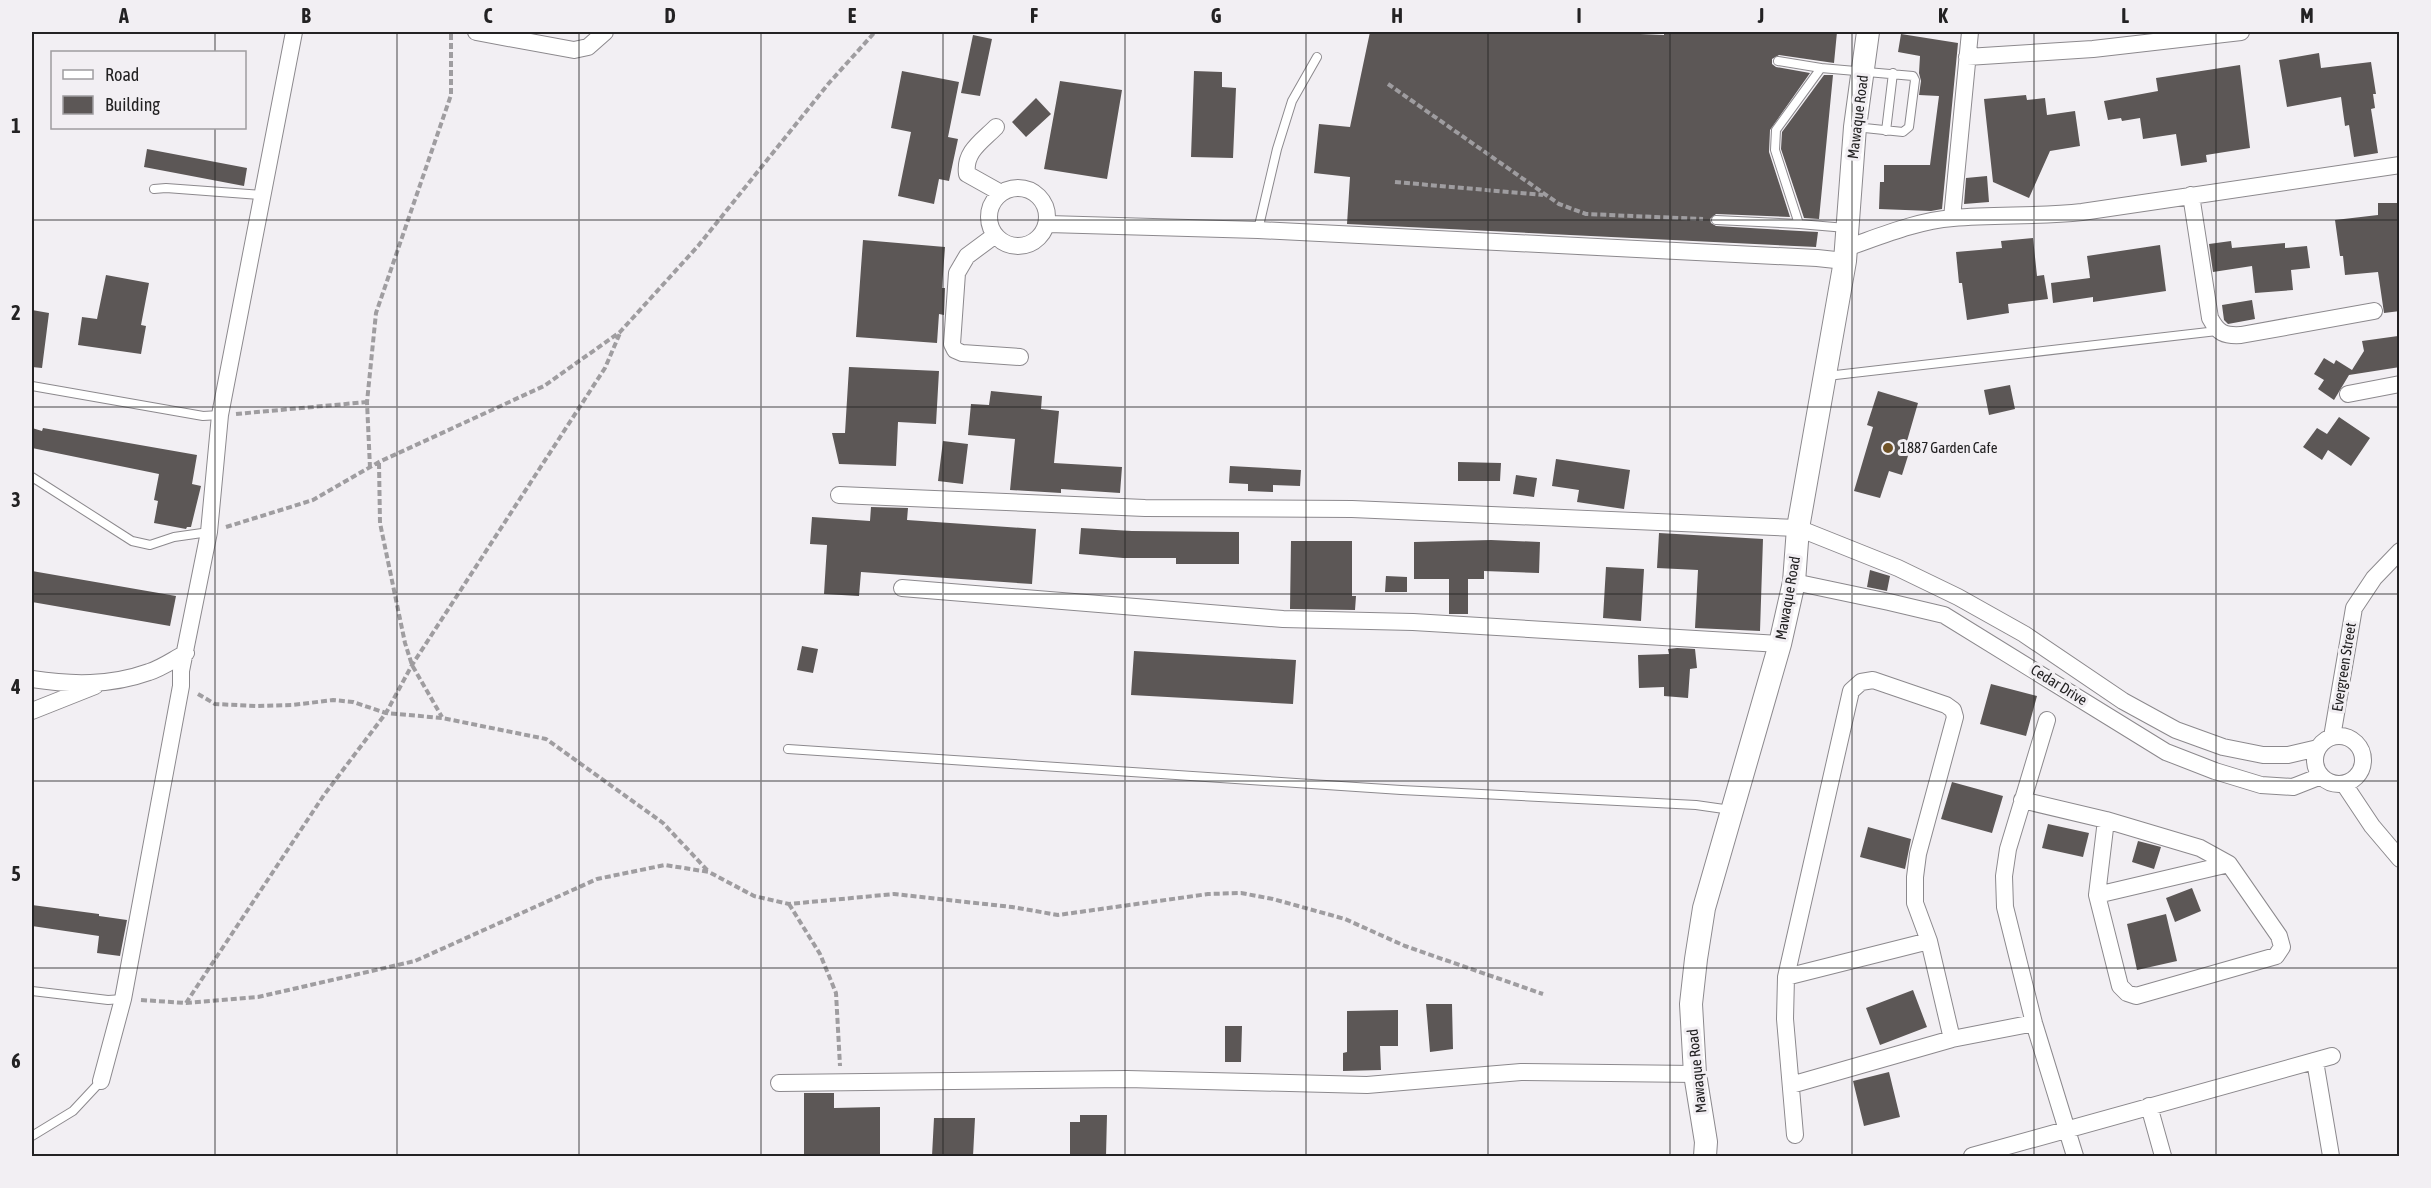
<svg xmlns="http://www.w3.org/2000/svg" width="2431" height="1188" viewBox="0 0 2431 1188" font-family="'Asap Condensed',sans-serif">
<style>
.building{fill:#5c5756}
.lines{fill:none;stroke-linecap:round;stroke-linejoin:round}
.service-casing{stroke:#8c898d;stroke-width:10}
.minor-casing{stroke:#8c898d;stroke-width:18}
.secondary-casing{stroke:#8c898d;stroke-width:24}
.path{stroke:#9f9da0;stroke-width:4;stroke-dasharray:6 3;stroke-linecap:butt}
.service{stroke:#fff;stroke-width:8}
.minor{stroke:#fff;stroke-width:16}
.secondary{stroke:#fff;stroke-width:22}
.grid{fill:none;stroke:#232223;stroke-width:1.5;stroke-opacity:0.55}
.poi-dot{fill:#6f5226;stroke:#f2eff3;stroke-width:2}
.labels{text-anchor:middle;stroke-width:6;stroke-linejoin:round;paint-order:stroke}
.street-label{font-size:15px;fill:#232223;stroke:#f2eff3}
.poi-label{font-size:15px;fill:#232223;stroke:#f2eff3;text-anchor:start}
.neatline{fill:none;stroke:#232223;stroke-width:2}
.grid-label{font-size:20px;text-anchor:middle;font-weight:bold;fill:#232223}
</style>
<rect width="100%" height="100%" fill="#f2eff3"/>
<path class="building" d="M 1370,32 L 1593,32 L 1664,35 L 1664,32 L 1837,32 L 1834,63 L 1779,55 L 1772,59 L 1772,64 L 1776,67 L 1810,73 L 1770,130 L 1769,152 L 1790,217 L 1716,214 L 1710,219 L 1711,223 L 1716,226 L 1818,232 L 1816,247 L 1347,224 L 1350,177 L 1314,173 L 1319,124 L 1350,127 Z
M 1901,34 L 1958,43 L 1942,209 L 1931,211 L 1879,209 L 1880,182 L 1884,182 L 1884,165 L 1930,165 L 1939,96 L 1919,95 L 1921,81 L 1919,73 L 1920,56 L 1898,52 Z
M 973,35 L 992,39 L 980,96 L 961,93 Z
M 2319,53 L 2321,68 L 2371,62 L 2376,94 L 2373,94 L 2375,108 L 2371,109 L 2378,153 L 2354,157 L 2349,125 L 2345,126 L 2341,97 L 2287,107 L 2279,60 Z
M 2240,65 L 2250,148 L 2206,155 L 2207,162 L 2181,166 L 2176,134 L 2143,139 L 2140,118 L 2122,121 L 2121,118 L 2108,120 L 2104,101 L 2158,91 L 2156,78 Z
M 902,71 L 959,82 L 948,137 L 958,139 L 949,181 L 939,179 L 934,204 L 898,196 L 911,132 L 891,128 Z
M 1194,71 L 1222,72 L 1222,87 L 1236,88 L 1233,158 L 1191,157 Z
M 1824,75 L 1833,75 L 1819,219 L 1804,218 L 1781,149 L 1782,132 Z
M 1060,81 L 1122,90 L 1107,179 L 1044,169 Z
M 2026,95 L 2027,100 L 2045,98 L 2047,115 L 2075,111 L 2080,146 L 2050,151 L 2029,198 L 1993,182 L 1984,99 Z
M 1036,98 L 1051,114 L 1026,137 L 1012,122 Z
M 147,149 L 247,168 L 244,186 L 144,167 Z
M 1987,176 L 1989,202 L 1964,204 L 1966,178 Z
M 2378,203 L 2400,203 L 2400,311 L 2384,313 L 2378,272 L 2345,275 L 2343,256 L 2340,256 L 2335,220 L 2378,215 Z
M 2033,238 L 2037,276 L 2044,275 L 2048,299 L 2008,304 L 2009,313 L 1967,320 L 1962,283 L 1959,283 L 1956,252 L 2002,248 L 2001,241 Z
M 863,240 L 945,247 L 942,288 L 945,288 L 944,315 L 939,314 L 937,343 L 856,337 Z
M 2231,241 L 2232,248 L 2285,243 L 2285,248 L 2307,246 L 2310,268 L 2291,270 L 2293,290 L 2255,293 L 2252,266 L 2213,272 L 2209,244 Z
M 2160,245 L 2166,291 L 2093,302 L 2093,297 L 2053,303 L 2051,283 L 2090,278 L 2087,256 Z
M 106,275 L 149,283 L 141,325 L 146,326 L 141,354 L 78,345 L 82,317 L 97,319 Z
M 2252,300 L 2255,319 L 2228,324 L 2224,320 L 2222,305 Z
M 32,310 L 49,313 L 42,368 L 32,367 Z
M 2398,336 L 2400,367 L 2349,375 L 2334,400 L 2318,389 L 2324,380 L 2314,374 L 2324,358 L 2334,364 L 2336,360 L 2352,370 L 2364,351 L 2362,341 Z
M 849,367 L 939,371 L 936,424 L 898,422 L 896,466 L 839,464 L 832,433 L 845,433 Z
M 2010,385 L 2015,409 L 1989,415 L 1984,390 Z
M 991,391 L 1042,396 L 1041,409 L 1059,411 L 1054,463 L 1122,467 L 1120,493 L 1061,489 L 1061,493 L 1010,490 L 1015,439 L 968,435 L 971,404 L 989,405 Z
M 1878,391 L 1918,403 L 1907,441 L 1912,443 L 1902,475 L 1889,471 L 1880,498 L 1854,491 L 1873,427 L 1867,425 Z
M 2339,417 L 2370,438 L 2351,466 L 2328,450 L 2322,460 L 2303,447 L 2317,428 L 2327,434 Z
M 32,428 L 42,431 L 43,428 L 197,455 L 192,484 L 201,486 L 191,527 L 187,527 L 186,529 L 154,523 L 158,501 L 154,500 L 159,474 L 32,448 Z
M 943,441 L 968,444 L 963,484 L 938,481 Z
M 1556,459 L 1630,470 L 1624,509 L 1577,502 L 1579,490 L 1552,486 Z
M 1458,462 L 1501,463 L 1500,481 L 1458,481 Z
M 1230,466 L 1301,470 L 1300,486 L 1273,485 L 1273,492 L 1248,491 L 1248,484 L 1229,483 Z
M 1516,475 L 1537,478 L 1534,497 L 1513,494 Z
M 871,507 L 908,508 L 907,520 L 1036,529 L 1032,584 L 861,572 L 859,596 L 824,594 L 827,545 L 810,544 L 812,517 L 870,521 Z
M 1081,528 L 1132,531 L 1239,532 L 1239,564 L 1176,564 L 1176,558 L 1123,558 L 1079,554 Z
M 1659,533 L 1763,539 L 1760,631 L 1695,628 L 1698,570 L 1657,568 Z
M 1491,540 L 1540,542 L 1539,573 L 1484,571 L 1484,579 L 1468,579 L 1468,614 L 1449,614 L 1449,579 L 1414,579 L 1414,542 Z
M 1291,541 L 1352,541 L 1352,596 L 1356,596 L 1355,610 L 1290,609 Z
M 1606,567 L 1644,569 L 1641,621 L 1603,618 Z
M 1870,570 L 1890,576 L 1887,591 L 1867,587 Z
M 32,571 L 176,596 L 170,626 L 32,602 Z
M 1386,576 L 1407,577 L 1407,592 L 1385,592 Z
M 802,646 L 818,649 L 813,673 L 797,670 Z
M 1677,648 L 1695,649 L 1697,668 L 1690,669 L 1688,698 L 1664,696 L 1664,687 L 1639,688 L 1638,655 L 1669,654 L 1668,649 Z
M 1134,651 L 1296,660 L 1293,704 L 1131,695 Z
M 1991,684 L 2037,696 L 2026,736 L 1980,724 Z
M 1952,782 L 2003,796 L 1992,833 L 1941,819 Z
M 2048,824 L 2089,833 L 2083,857 L 2042,848 Z
M 1868,827 L 1911,839 L 1905,869 L 1860,857 Z
M 2138,841 L 2161,847 L 2154,869 L 2132,862 Z
M 2192,888 L 2201,911 L 2175,922 L 2166,898 Z
M 32,905 L 99,914 L 99,916 L 127,920 L 120,956 L 97,953 L 99,936 L 32,926 Z
M 2166,914 L 2177,961 L 2137,970 L 2127,924 Z
M 1913,990 L 1927,1027 L 1880,1045 L 1866,1008 Z
M 1426,1004 L 1452,1004 L 1453,1049 L 1430,1052 Z
M 1398,1010 L 1398,1046 L 1380,1046 L 1381,1070 L 1343,1071 L 1343,1053 L 1347,1052 L 1347,1011 Z
M 1225,1026 L 1242,1026 L 1241,1062 L 1225,1062 Z
M 1889,1072 L 1900,1117 L 1864,1126 L 1853,1081 Z
M 804,1093 L 834,1093 L 834,1108 L 880,1107 L 880,1156 L 804,1156 Z
M 1080,1115 L 1107,1115 L 1106,1156 L 1070,1156 L 1070,1122 L 1080,1122 Z
M 934,1118 L 975,1118 L 973,1156 L 932,1156 Z"/>
<g class="lines">
<defs>
<path id="service" d="M 1778,61 L 1821,68
M 1886,131 L 1893,73
M 154,189 L 166,188 L 261,195
M 1716,220 L 1799,224
M 1846,228 L 1799,224 L 1775,150 L 1776,130 L 1821,68 L 1913,76 L 1915,80 L 1909,127 L 1903,132 L 1855,127
M 1258,230 L 1277,149 L 1292,101 L 1317,57
M 1827,376 L 2217,331
M 32,386 L 203,416 L 220,415
M 32,477 L 132,541 L 150,545 L 174,537 L 209,532
M 788,749 L 1401,790 L 1696,805 L 1731,810
M 32,991 L 108,1000 L 123,999
M 32,1136 L 73,1111 L 101,1081"/>
<path id="minor" d="M 476,32 L 574,50 L 588,47 L 605,32
M 1967,57 L 2093,49 L 2241,32
M 996,127 C 981,142 964,152 967,174 L 1001,193
M989 217a29 29 0 1 1 58 0a29 29 0 1 1-58 0Z
M 2191,195 L 2210,318 C 2218,333 2224,336 2241,335 L 2374,311
M 1952,218 L 1970,32
M 1048,224 L 1258,230 L 1817,258 L 1845,261
M 994,236 L 967,256 L 957,273 L 952,344 L 955,350 L 962,353 L 1020,357
M 1846,248 C 1881,236 1916,221 1953,218 C 1996,214 2039,217 2082,212 L 2400,165
M 2348,394 L 2400,384
M 839,495 L 1145,508 L 1352,509 L 1798,528 L 1898,568 L 1958,597 L 2024,634 L 2123,701 L 2176,730 L 2223,747 L 2263,755 L 2288,755 L 2318,748
M 1794,582 L 1889,602 L 1944,615 L 2166,752 L 2215,771 L 2261,785 L 2293,787 L 2321,776
M 902,588 L 1283,619 L 1413,622 L 1780,644
M 32,679 C 71,685 110,686 149,672 C 162,668 174,659 186,653
M 32,711 L 95,686
M 2047,720 L 2008,849 L 2004,876 L 2005,907 L 2034,1023 L 2075,1156
M2315 760a24 24 0 1 1 48 0a24 24 0 1 1-48 0Z
M 2332,737 L 2354,608 L 2374,578 L 2400,551
M 2344,784 L 2372,826 L 2400,859
M 2022,800 L 2106,820 L 2200,848 L 2229,864 L 2279,936 L 2282,947 L 2276,956 L 2136,996 L 2127,993 L 2120,986 L 2097,895 L 2106,820
M 2097,895 L 2229,864
M 1786,977 L 1929,941
M 2315,1061 L 2331,1156
M 101,1081 L 123,999 L 181,686 L 181,671 L 209,532 L 220,415 L 294,32
M 779,1083 L 1127,1079 L 1367,1085 L 1521,1072 L 1695,1074
M 1791,1085 L 1952,1039 L 2034,1023
M 2149,1106 L 2163,1156
M 1795,1135 L 1785,1019 L 1786,977 L 1851,691 L 1861,682 L 1873,680 L 1946,705 L 1953,710 L 1955,717 L 1918,854 L 1915,877 L 1915,903 L 1929,941 L 1952,1039
M 1972,1156 L 2332,1056"/>
<path id="secondary" d="M 1705,1156 L 1706,1142 L 1695,1074 L 1691,1004 L 1696,959 L 1704,908 L 1780,644 L 1794,582 L 1798,528 L 1845,261 L 1855,127 L 1868,32"/>
</defs>
<use href="#service" class="service-casing"/>
<use href="#minor" class="minor-casing"/>
<use href="#secondary" class="secondary-casing"/>
<path class="path" d="M 1388,84 L 1559,204 L 1586,214 L 1703,219
M 1395,182 L 1543,195
M 236,414 L 367,402
M 379,463 L 380,523 L 405,643 L 412,665 L 442,717
M 370,468 L 367,402 L 376,313 L 451,95 L 451,32
M 226,527 L 313,500 L 379,462 L 544,386 L 620,332 L 698,246 L 829,83 L 875,32
M 198,694 L 215,704 L 256,706 L 293,705 L 333,700 L 353,702 L 386,713 L 442,718 L 546,739 L 663,823 L 708,871
M 789,904 L 820,954 L 836,993 L 840,1066
M 141,1000 L 186,1003 L 258,997 L 415,961 L 597,879 L 665,865 L 709,872 L 754,896 L 789,904 L 894,894 L 1012,907 L 1058,915 L 1208,894 L 1241,893 L 1273,899 L 1345,919 L 1405,946 L 1543,994
M 186,1003 L 324,795 L 386,713 L 412,665 L 605,368 L 620,333"/>
<use href="#service" class="service"/>
<use href="#minor" class="minor"/>
<use href="#secondary" class="secondary"/>
</g>
<path class="grid" d="M 215,32 L 215,52M 397,32 L 397,1156M 579,32 L 579,1156M 761,32 L 761,1156M 943,32 L 943,1156M 1125,32 L 1125,1156M 1306,32 L 1306,1156M 1488,32 L 1488,1156M 1670,32 L 1670,1156M 1852,32 L 1852,1156M 2034,32 L 2034,1156M 2216,32 L 2216,1156M 215,128 L 215,1156M 32,220 L 2400,220M 32,407 L 2400,407M 32,594 L 2400,594M 32,781 L 2400,781M 32,968 L 2400,968"/>
<circle class="poi-dot" cx="1888" cy="448" r="6"/>
<g class="labels">
<g class="street-label">
<text transform="translate(1858 117) rotate(-83)" y="5">Mawaque Road</text>
<text transform="translate(1788 598) rotate(-80)" y="5">Mawaque Road</text>
<text transform="translate(2344 667) rotate(-81)" y="5">Evergreen Street</text>
<text transform="translate(2059 685) rotate(32)" y="5">Cedar Drive</text>
<text transform="translate(1697 1071) rotate(-96)" y="5">Mawaque Road</text>
</g>
<g class="poi-label">
<text x="1900" y="453">1887 Garden Cafe</text>
</g>
</g>
<rect width="2431" height="1188" fill="none" stroke="#f2eff3" stroke-width="66"/>
<rect x="51" y="51" width="195" height="78" fill="#f2eff3" stroke="#9f9da0" stroke-width="1.5"/>
<rect x="63" y="70" width="30" height="9" fill="#ffffff" stroke="#9f9da0" stroke-width="1.5"/>
<text x="105" y="81" font-size="18" fill="#232223">Road</text>
<rect x="63" y="96" width="30" height="18" fill="#5c5756" stroke="#9f9da0" stroke-width="1.5"/>
<text x="105" y="111" font-size="18" fill="#232223">Building</text>
<rect x="33" y="33" width="2365" height="1122" class="neatline"/>
<g class="grid-label">
<text x="124" y="23">A</text>
<text x="306" y="23">B</text>
<text x="488" y="23">C</text>
<text x="670" y="23">D</text>
<text x="852" y="23">E</text>
<text x="1034" y="23">F</text>
<text x="1216" y="23">G</text>
<text x="1397" y="23">H</text>
<text x="1579" y="23">I</text>
<text x="1761" y="23">J</text>
<text x="1943" y="23">K</text>
<text x="2125" y="23">L</text>
<text x="2307" y="23">M</text>
<text x="16" y="133">1</text>
<text x="16" y="320">2</text>
<text x="16" y="507">3</text>
<text x="16" y="694">4</text>
<text x="16" y="881">5</text>
<text x="16" y="1068">6</text>
</g>
</svg>
